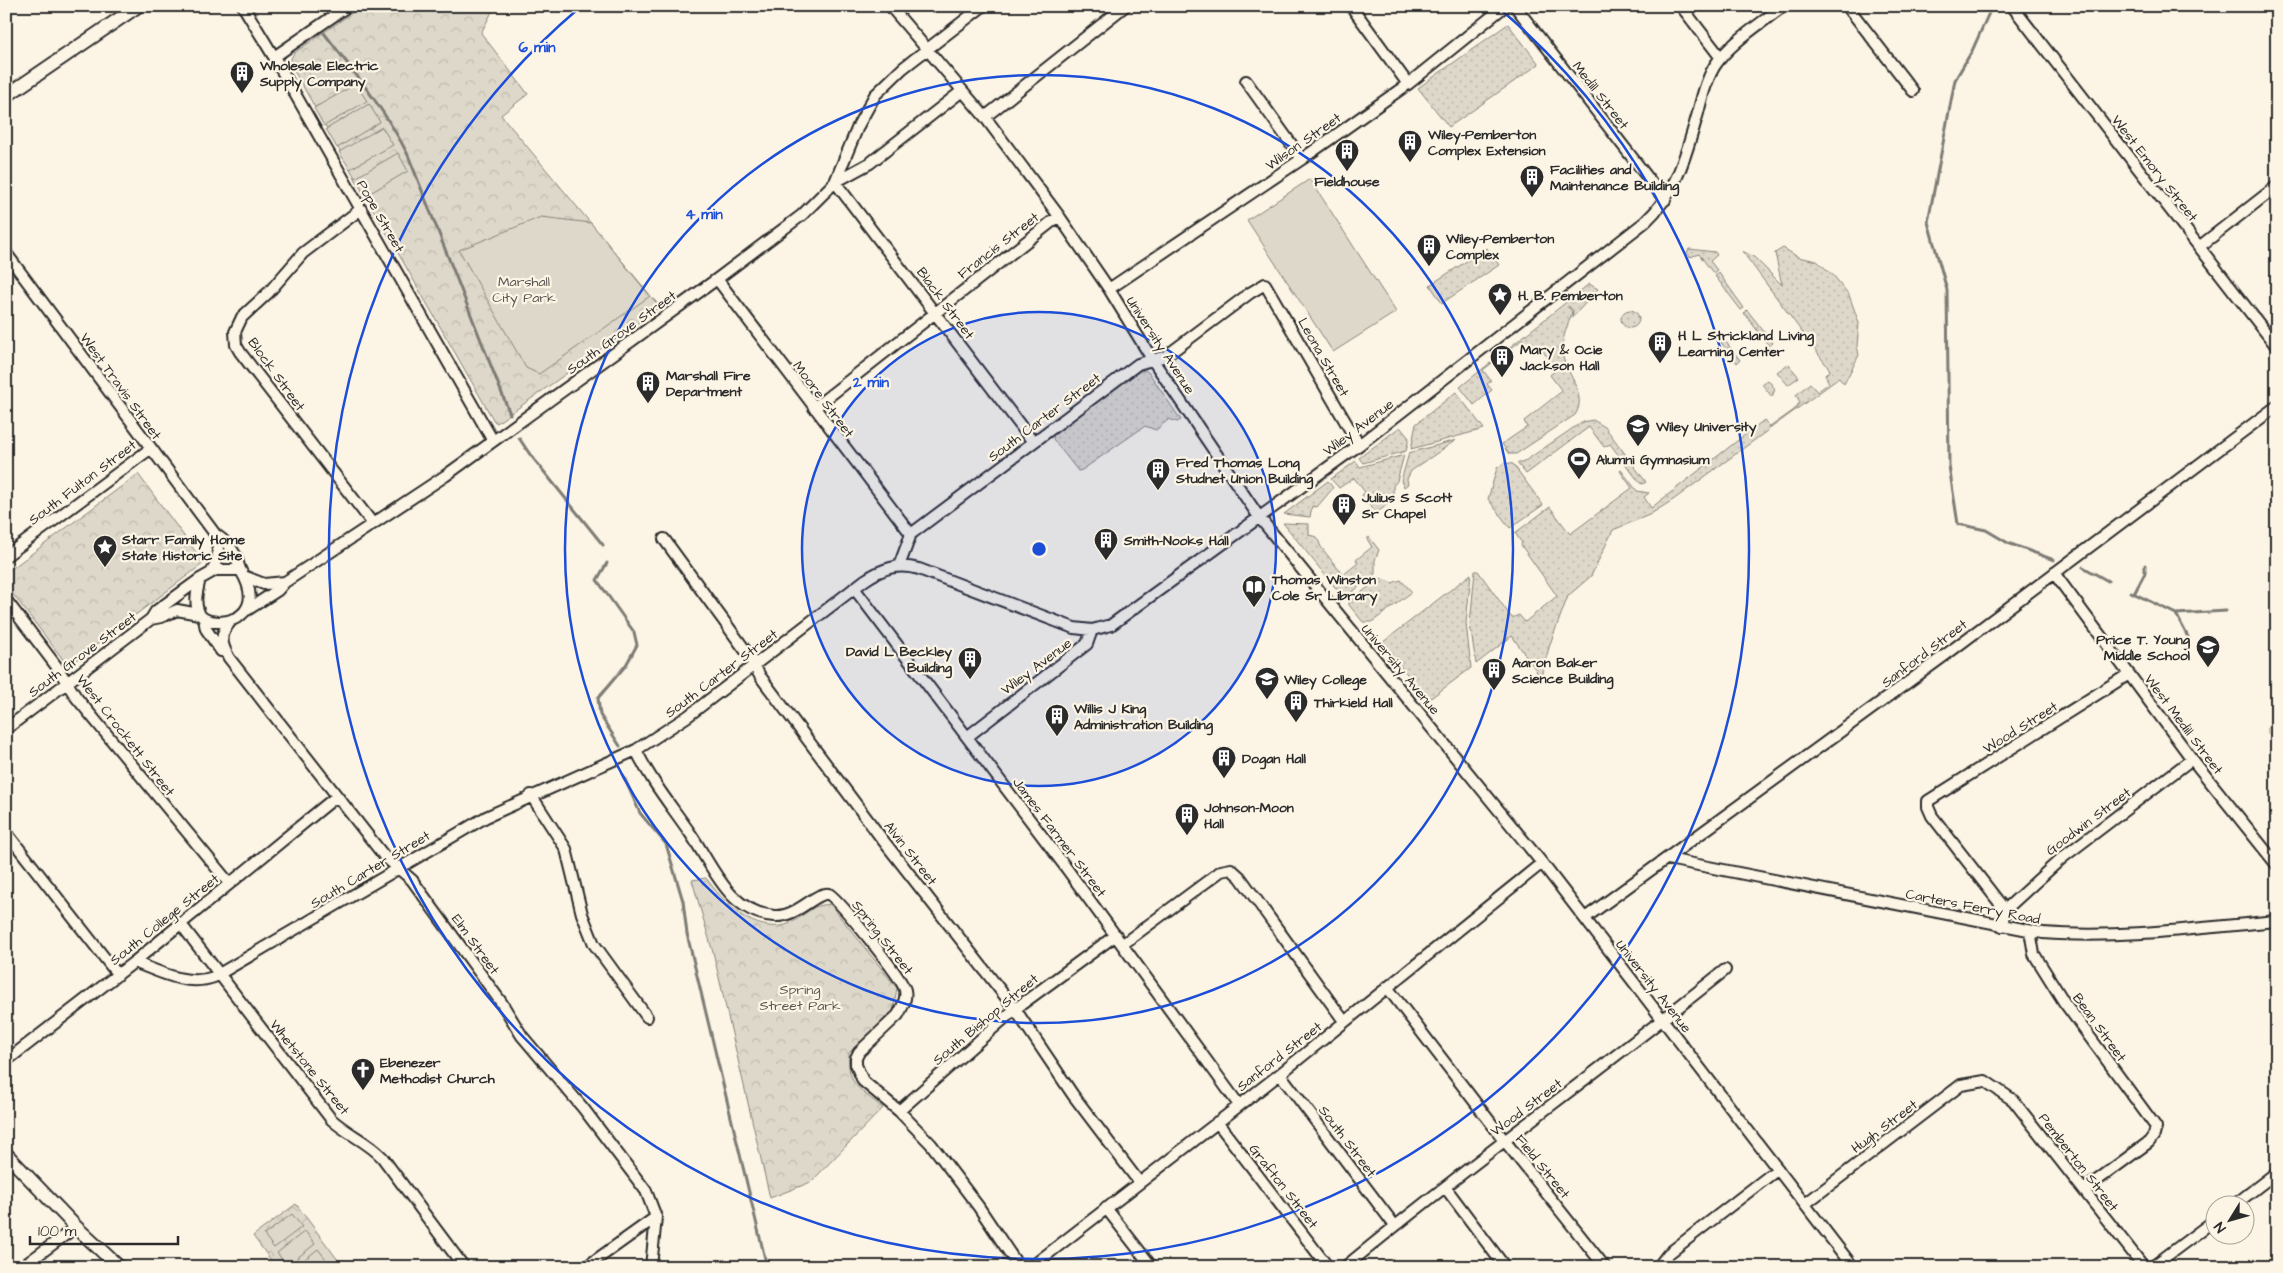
<svg xmlns="http://www.w3.org/2000/svg" width="2283" height="1273" viewBox="0 0 2283 1273" font-family="'Architects Daughter',sans-serif">
<style>
.grass{fill:url(#grass-dots);stroke:#84827a}
.park{fill:url(#park-crowns);stroke:#84827a}
.garden{fill:#ded8ca;stroke:#84827a}
.lines{fill:none;stroke-linecap:round;stroke-linejoin:round}
.stream{stroke:#7d7b74;stroke-width:3}
.minor-casing{stroke:#2b2b2b;stroke-width:14}
.major-casing{stroke:#2b2b2b;stroke-width:16}
.minor{stroke:#fcf5e5;stroke-width:10}
.major{stroke:#fcf5e5;stroke-width:12}
.ring{fill:none;stroke:#1d4ed8;stroke-width:2.5}
.labels{text-anchor:middle;stroke-width:4.5;stroke-linejoin:round;paint-order:stroke}
.poi-label{font-size:14px;font-weight:bold;fill:#2b2b2b;stroke:#fcf5e5;text-anchor:start}
.street-label{font-size:14px;fill:#2b2b2b;stroke:#fcf5e5}
.park-label{font-size:14px;fill:#585653;stroke:#fcf5e5}
.centre{fill:#1d4ed8;stroke:#fcf5e5;stroke-width:2.5}
.ring-label{font-size:15px;text-anchor:middle;font-weight:bold;fill:#1d4ed8;stroke:#fcf5e5;stroke-width:4.5;stroke-linejoin:round;paint-order:stroke}
</style>
<defs>
<pattern id="grass-dots" width="8" height="8" patternUnits="userSpaceOnUse" patternTransform="scale(1.25)"><rect width="8" height="8" fill="#ded8ca"/><path d="M2 2h.1M6 6h.1" fill="none" stroke="#bfbaae" stroke-width="1.8" stroke-linecap="round"/></pattern>
<pattern id="park-crowns" width="20" height="18" patternUnits="userSpaceOnUse" patternTransform="scale(1.25)"><rect width="20" height="18" fill="#ded8ca"/><path d="M2 6a3 3 0 1 1 6 0M12 15a3 3 0 1 1 6 0" fill="none" stroke="#bfbaae"/></pattern>
</defs>
<rect width="100%" height="100%" fill="#fcf5e5"/>
<filter id="ink" filterUnits="userSpaceOnUse"><feTurbulence type="fractalNoise" baseFrequency=".02" numOctaves="2"/><feDisplacementMap in="SourceGraphic" scale="10" xChannelSelector="R" yChannelSelector="G"/><feConvolveMatrix kernelMatrix="1 2 1 2 8 2 1 2 1" color-interpolation-filters="sRGB"/></filter>
<g filter="url(#ink)">
<path class="grass" d="M 1508,24 L 1539,64 L 1449,127 L 1418,88 Z
M 1487,248 L 1499,265 L 1442,303 L 1430,285 Z
M 1783,248 L 1798,257 L 1817,261 L 1834,276 L 1849,295 L 1859,323 L 1857,346 L 1859,355 L 1844,384 L 1839,378 L 1673,500 L 1649,515 L 1613,530 L 1591,576 L 1568,596 L 1550,644 L 1540,680 L 1536,670 L 1512,636 L 1476,664 L 1470,624 L 1475,571 L 1478,571 L 1512,618 L 1519,615 L 1525,622 L 1557,596 L 1521,545 L 1522,543 L 1515,533 L 1550,507 L 1570,534 L 1632,488 L 1620,471 L 1621,470 L 1637,491 L 1649,493 L 1644,497 L 1651,508 L 1764,420 L 1770,427 L 1794,410 L 1800,402 L 1796,395 L 1810,383 L 1817,392 L 1829,383 L 1825,375 L 1830,370 L 1742,251 L 1754,257 L 1782,285 L 1775,253 Z
M 1689,249 L 1715,252 L 1717,255 L 1710,261 L 1717,270 L 1713,273 L 1699,254 L 1690,257 L 1687,253 Z
M 1719,273 L 1744,308 L 1741,310 L 1715,276 Z
M 1589,284 L 1598,289 L 1572,318 L 1573,310 L 1568,306 L 1572,312 C 1568,326 1561,339 1562,353 C 1564,370 1589,395 1575,415 L 1516,454 L 1509,454 L 1502,444 L 1527,427 L 1524,421 L 1562,391 L 1550,375 L 1557,369 L 1541,349 L 1534,353 L 1523,339 L 1483,370 L 1491,381 L 1487,384 L 1492,390 L 1474,405 L 1460,387 Z
M1621 319a9 9 0 1 1 18 0a9 9 0 1 1-18 0Z
M 1747,310 L 1773,343 L 1769,346 L 1744,313 Z
M 1718,332 L 1740,360 L 1737,363 L 1715,335 Z
M 1788,364 L 1799,377 L 1788,385 L 1777,372 Z
M 1145,370 L 1149,373 L 1181,420 L 1177,422 L 1169,419 L 1156,430 L 1145,426 L 1082,470 L 1078,471 L 1053,439 L 1054,433 L 1140,371 Z
M 1768,380 L 1775,389 L 1772,397 L 1762,384 Z
M 1456,392 L 1484,429 L 1411,449 L 1416,424 Z
M 1593,420 L 1605,427 L 1646,482 L 1643,484 L 1640,483 L 1610,444 L 1604,447 L 1589,427 L 1526,474 L 1517,463 L 1522,463 L 1582,422 Z
M 1400,427 L 1409,438 L 1406,451 L 1363,463 L 1359,458 Z
M 1456,440 L 1411,471 L 1407,479 L 1408,484 L 1404,487 L 1401,481 L 1409,453 Z
M 1404,455 L 1397,481 L 1393,486 C 1395,503 1385,506 1372,516 L 1375,512 L 1362,495 L 1365,492 L 1354,478 L 1339,488 L 1331,479 L 1356,461 L 1360,467 Z
M 1504,463 L 1513,464 L 1543,505 L 1510,528 L 1488,499 L 1497,468 Z
M 1328,481 L 1333,488 L 1317,507 L 1312,506 L 1310,517 L 1284,514 Z
M 1283,523 L 1309,524 L 1309,535 L 1317,537 L 1321,547 L 1343,575 L 1358,563 L 1356,560 L 1372,547 L 1367,539 L 1369,537 L 1379,550 L 1375,560 L 1375,574 L 1346,597 L 1343,597 Z
M 1471,574 L 1466,623 L 1471,668 L 1428,700 L 1382,643 Z
M 1380,578 L 1392,583 L 1401,580 L 1412,592 L 1372,622 L 1363,622 L 1349,605 L 1349,602 Z"/>
<path class="park" d="M 362,6 L 495,6 L 481,33 L 528,94 L 501,115 L 660,307 L 497,423 L 494,421 L 289,62 L 294,53 Z
M 138,474 L 204,563 L 68,666 L 6,585 L 6,573 Z
M 2277,721 L 2277,742 L 2268,733 L 2268,728 Z
M 706,878 C 723,901 748,930 781,926 C 794,924 804,913 815,907 C 819,905 825,905 830,904 L 897,988 L 893,1011 L 849,1053 C 846,1085 861,1090 883,1108 L 811,1182 L 770,1198 L 714,956 L 692,880 Z
M 296,1204 L 338,1260 L 329,1267 L 276,1267 L 253,1236 Z"/>
<path class="garden" d="M 356,84 L 367,101 L 324,126 L 314,108 Z
M 369,104 L 380,122 L 337,148 L 326,129 Z
M 382,127 L 393,145 L 350,169 L 339,152 Z
M 398,153 L 408,171 L 365,196 L 355,178 Z
M 1310,179 L 1396,312 L 1333,352 L 1247,220 Z
M 541,217 L 591,223 L 650,296 L 539,374 L 526,368 L 459,250 Z
M 292,1214 L 302,1227 L 274,1248 L 264,1235 Z
M 305,1231 L 315,1244 L 287,1266 L 277,1253 Z
M 318,1249 L 328,1262 L 321,1267 L 295,1267 Z"/>
<g class="lines">
<path class="stream" d="M 304,6 L 308,11
M 1992,6 L 1972,51 L 1955,80 L 1928,222 L 1947,290 L 1949,466 L 1958,524 L 1986,530 L 2008,543 L 2054,560
M 324,33 C 354,72 386,111 408,155 L 510,414
M 519,438 L 529,453 L 603,545
M 607,563 L 597,580 L 634,632 L 637,645 L 626,665 L 598,698 L 600,715 L 620,746
M 2083,567 L 2108,581
M 2131,592 L 2176,614 L 2226,611
M 2134,594 L 2145,573 L 2145,565
M 2176,614 L 2189,639
M 623,775 L 640,813 L 666,844 L 683,901 L 687,934 L 767,1267"/>
<defs>
<path id="minor" d="M 243,6 L 274,57 L 493,441
M 890,6 L 985,117 L 1059,216 L 1109,289 L 1152,359 L 1259,517 L 1542,863 L 1853,1267
M 1351,6 L 1408,84
M 1515,6 L 1665,200
M 1681,6 L 1721,58
M 1847,6 L 1913,91
M 2012,6 L 2277,347
M 274,57 L 348,6
M 1246,81 L 1302,159
M 985,117 L 1125,6
M 835,182 L 1033,442
M 835,182 L 859,124 L 875,95 L 903,68 L 983,6
M 361,209 L 303,253 L 269,292 L 242,317 L 235,332 L 236,345 L 240,352 L 373,524
M 2199,247 L 2277,186
M 6,253 L 215,534 C 219,547 220,560 212,571
M 717,279 L 911,534
M 1109,289 L 1302,159 L 1408,84 L 1505,6
M 814,408 L 1059,216
M 215,534 C 224,540 231,547 236,556 C 238,561 238,566 241,571 C 273,624 207,631 199,613 C 194,602 197,591 200,579 L 216,570 L 240,570
M 664,539 L 748,654 L 760,676 L 882,839 L 1015,1009 L 1073,1095 L 1139,1182
M 6,556 L 150,449
M 899,566 L 911,534 L 1138,364 L 1166,356 L 1250,293 L 1265,284 L 1359,445
M 2054,573 L 2192,759 L 2277,865
M 246,577 L 264,584 L 285,582
M 854,588 L 1064,865 L 1239,1105
M 6,600 L 57,667 L 76,697 L 229,883
M 247,610 L 278,590 L 285,582 L 445,476 L 717,279 L 802,215 L 835,182 L 870,163 L 962,91
M 199,614 L 177,610 L 161,617 L 151,619 L 156,611 L 200,579
M 204,619 L 206,629 L 221,651
M 233,619 C 219,633 220,642 229,658 L 384,856 L 412,880 L 501,1002 L 522,1036 L 583,1108 L 646,1191 L 656,1217 L 651,1267
M 6,729 L 151,619
M 967,737 L 1087,644 L 1092,630
M 636,750 C 652,783 670,804 690,833 C 713,866 728,912 774,916 C 797,918 816,891 829,894 C 841,902 902,978 905,990 C 907,999 902,1008 898,1015 L 859,1052 L 856,1058 L 856,1065 L 863,1081 L 899,1111 L 931,1144 L 978,1206 L 1019,1267
M 531,795 L 566,849 L 582,914 L 594,944 L 647,1017
M 6,832 L 118,975
M 1668,859 L 2043,933 C 2121,939 2199,928 2277,921
M 2005,910 L 2062,858 L 2192,759
M 1585,918 L 1948,653 L 2277,406
M 180,923 L 331,1119 C 347,1134 367,1141 382,1157 L 464,1267
M 2002,926 L 2005,910 L 1932,816 L 1928,807 L 1928,801 L 2129,674
M 2030,931 L 2034,954 L 2064,1002 L 2156,1127 L 2154,1135 L 2149,1142 L 2084,1190
M 1123,944 L 1221,871 L 1231,869 L 1240,877 L 1344,1021
M 134,962 C 158,971 187,987 214,977 L 486,817 L 636,750 L 688,716 L 865,580 C 883,568 898,563 919,569 L 1074,628 L 1092,630 L 1111,625 L 1359,445 L 1645,222 C 1677,193 1686,154 1698,113 C 1702,97 1706,81 1714,67 C 1728,44 1762,23 1783,6
M 1387,987 L 1504,1140 L 1605,1267
M 6,1061 L 134,962 L 337,796
M 1280,1074 L 1395,1226
M 899,1111 L 1015,1009 L 1116,935
M 1217,1122 L 1328,1267
M 1445,1187 L 1505,1267
M 1805,1204 L 1961,1085 L 1985,1081 L 2013,1100 L 2144,1267
M 2233,1206 L 2277,1172
M 1106,1208 L 1152,1267
M 22,1267 L 76,1227
M 586,1267 L 656,1217
M 1031,1267 L 1280,1074 L 1542,863
M 1345,1267 C 1469,1164 1600,1071 1725,970
M 1658,1267 L 1668,1254 L 1778,1169
M 2152,1267 L 2216,1219"/>
<path id="major" d="M 6,96 L 138,6
M 6,1154 L 76,1227 L 119,1267"/>
</defs>
<use href="#minor" class="minor-casing"/>
<use href="#major" class="major-casing"/>
<use href="#minor" class="minor"/>
<use href="#major" class="major"/>
</g>
</g>
<circle cx="1039" cy="549" r="237" fill="#1d4ed8" fill-opacity=".12"/>
<g class="ring">
<circle cx="1039" cy="549" r="237"/>
<circle cx="1039" cy="549" r="474"/>
<path d="M1500 9A710 710 0 1 1 578 9"/>
</g>
<defs>
<symbol id="building-pin" viewBox="-11 -11 22 30"><path d="M0 17L-7.5 6A9.5 9.5 0 1 1 7.5 6Z" fill="#2b2b2b" stroke="#fcf5e5"/><path d="M-4-6H4V6H1V3H-1V6H-4ZM-2.5-4.3h1.7v1.8h-1.7ZM.8-4.3h1.7v1.8H.8ZM-2.5-1h1.7V.8h-1.7ZM.8-1h1.7V.8H.8Z" fill="#fff"/></symbol>
<symbol id="sight-pin" viewBox="-11 -11 22 30"><path d="M0 17L-7.5 6A9.5 9.5 0 1 1 7.5 6Z" fill="#2b2b2b" stroke="#fcf5e5"/><path d="M0-6L1.8-2.2L6-1.7L2.9 1.2L3.7 5.4L0 3.3L-3.7 5.4L-2.9 1.2L-6-1.7L-1.8-2.2Z" fill="#fff"/></symbol>
<symbol id="university-pin" viewBox="-11 -11 22 30"><path d="M0 17L-7.5 6A9.5 9.5 0 1 1 7.5 6Z" fill="#2b2b2b" stroke="#fcf5e5"/><path d="M0-5L7-2L0 1L-7-2ZM-4 1L0 2.5L4 1V4Q0 6-4 4Z" fill="#fff"/></symbol>
<symbol id="stadium-pin" viewBox="-11 -11 22 30"><path d="M0 17L-7.5 6A9.5 9.5 0 1 1 7.5 6Z" fill="#2b2b2b" stroke="#fcf5e5"/><path d="M0-5a6.5 5 0 1 0 0 10a6.5 5 0 1 0 0-10ZM-3.5-1.8h7v3.6h-7Z" fill="#fff"/></symbol>
<symbol id="library-pin" viewBox="-11 -11 22 30"><path d="M0 17L-7.5 6A9.5 9.5 0 1 1 7.5 6Z" fill="#2b2b2b" stroke="#fcf5e5"/><path d="M-6-4Q-3-5.5-.7-3.5V5Q-3 3-6 4ZM6-4Q3-5.5 .7-3.5V5Q3 3 6 4Z" fill="#fff"/></symbol>
<symbol id="school-pin" viewBox="-11 -11 22 30"><path d="M0 17L-7.5 6A9.5 9.5 0 1 1 7.5 6Z" fill="#2b2b2b" stroke="#fcf5e5"/><path d="M0-5L7-2L0 1L-7-2ZM-4 1L0 2.5L4 1V4Q0 6-4 4Z" fill="#fff"/></symbol>
<symbol id="church-pin" viewBox="-11 -11 22 30"><path d="M0 17L-7.5 6A9.5 9.5 0 1 1 7.5 6Z" fill="#2b2b2b" stroke="#fcf5e5"/><path d="M-1.2-6h2.4v3.5h3.3v2.4h-3.3V6h-2.4V-.1h-3.3v-2.4h3.3Z" fill="#fff"/></symbol>
</defs>
<g fill-rule="evenodd">
<use href="#building-pin" x="228" y="59" width="28" height="38"/>
<use href="#building-pin" x="1396" y="128" width="28" height="38"/>
<use href="#building-pin" x="1333" y="137" width="28" height="38"/>
<use href="#building-pin" x="1518" y="163" width="28" height="38"/>
<use href="#building-pin" x="1415" y="232" width="28" height="38"/>
<use href="#sight-pin" x="1486" y="281" width="28" height="38"/>
<use href="#building-pin" x="1646" y="329" width="28" height="38"/>
<use href="#building-pin" x="1488" y="343" width="28" height="38"/>
<use href="#building-pin" x="634" y="369" width="28" height="38"/>
<use href="#university-pin" x="1624" y="412" width="28" height="38"/>
<use href="#stadium-pin" x="1565" y="445" width="28" height="38"/>
<use href="#building-pin" x="1144" y="456" width="28" height="38"/>
<use href="#building-pin" x="1330" y="491" width="28" height="38"/>
<use href="#building-pin" x="1092" y="526" width="28" height="38"/>
<use href="#sight-pin" x="91" y="533" width="28" height="38"/>
<use href="#library-pin" x="1240" y="573" width="28" height="38"/>
<use href="#school-pin" x="2194" y="633" width="28" height="38"/>
<use href="#building-pin" x="956" y="645" width="28" height="38"/>
<use href="#building-pin" x="1480" y="656" width="28" height="38"/>
<use href="#school-pin" x="1253" y="665" width="28" height="38"/>
<use href="#building-pin" x="1282" y="688" width="28" height="38"/>
<use href="#building-pin" x="1043" y="702" width="28" height="38"/>
<use href="#building-pin" x="1210" y="744" width="28" height="38"/>
<use href="#building-pin" x="1173" y="801" width="28" height="38"/>
<use href="#church-pin" x="349" y="1056" width="28" height="38"/>
</g>
<g class="labels">
<g class="poi-label">
<text x="260" y="70">Wholesale Electric<tspan x="260" dy="16">Supply Company</tspan></text>
<text x="1428" y="139">Wiley-Pemberton<tspan x="1428" dy="16">Complex Extension</tspan></text>
<text x="1550" y="174">Facilities and<tspan x="1550" dy="16">Maintenance Building</tspan></text>
<text x="1347" y="186" text-anchor="middle">Fieldhouse</text>
<text x="1446" y="243">Wiley-Pemberton<tspan x="1446" dy="16">Complex</tspan></text>
<text x="1518" y="300">H. B. Pemberton</text>
<text x="1678" y="340">H L Strickland Living<tspan x="1678" dy="16">Learning Center</tspan></text>
<text x="1520" y="354">Mary &amp; Ocie<tspan x="1520" dy="16">Jackson Hall</tspan></text>
<text x="666" y="380">Marshall Fire<tspan x="666" dy="16">Department</tspan></text>
<text x="1656" y="431">Wiley University</text>
<text x="1596" y="464">Alumni Gymnasium</text>
<text x="1176" y="467">Fred Thomas Long<tspan x="1176" dy="16">Studnet Union Building</tspan></text>
<text x="1362" y="502">Julius S Scott<tspan x="1362" dy="16">Sr Chapel</tspan></text>
<text x="122" y="544">Starr Family Home<tspan x="122" dy="16">State Historic Site</tspan></text>
<text x="1124" y="545">Smith-Nooks Hall</text>
<text x="1272" y="584">Thomas Winston<tspan x="1272" dy="16">Cole Sr Library</tspan></text>
<text x="2190" y="644" text-anchor="end">Price T. Young<tspan x="2190" dy="16">Middle School</tspan></text>
<text x="952" y="656" text-anchor="end">David L Beckley<tspan x="952" dy="16">Building</tspan></text>
<text x="1512" y="667">Aaron Baker<tspan x="1512" dy="16">Science Building</tspan></text>
<text x="1284" y="684">Wiley College</text>
<text x="1314" y="707">Thirkield Hall</text>
<text x="1074" y="713">Willis J King<tspan x="1074" dy="16">Administration Building</tspan></text>
<text x="1242" y="763">Dogan Hall</text>
<text x="1204" y="812">Johnson-Moon<tspan x="1204" dy="16">Hall</tspan></text>
<text x="380" y="1067">Ebenezer<tspan x="380" dy="16">Methodist Church</tspan></text>
</g>
<g class="street-label">
<text transform="translate(1601 95) rotate(52)" y="5">Medill Street</text>
<text transform="translate(1303 141) rotate(-35)" y="5">Wilson Street</text>
<text transform="translate(2155 168) rotate(52)" y="5">West Emory Street</text>
<text transform="translate(381 216) rotate(60)" y="5">Pope Street</text>
<text transform="translate(998 245) rotate(-38)" y="5">Francis Street</text>
<text transform="translate(946 303) rotate(53)" y="5">Black Street</text>
<text transform="translate(621 332) rotate(-36)" y="5">South Grove Street</text>
<text transform="translate(1161 345) rotate(57)" y="5">University Avenue</text>
<text transform="translate(1324 357) rotate(60)" y="5">Leona Street</text>
<text transform="translate(277 374) rotate(54)" y="5">Block Street</text>
<text transform="translate(121 386) rotate(54)" y="5">West Travis Street</text>
<text transform="translate(824 399) rotate(53)" y="5">Moore Street</text>
<text transform="translate(1044 417) rotate(-37)" y="5">South Carter Street</text>
<text transform="translate(1358 427) rotate(-37)" y="5">Wiley Avenue</text>
<text transform="translate(82 482) rotate(-37)" y="5">South Fulton Street</text>
<text transform="translate(1924 653) rotate(-37)" y="5">Sanford Street</text>
<text transform="translate(82 654) rotate(-37)" y="5">South Grove Street</text>
<text transform="translate(1036 666) rotate(-37)" y="5">Wiley Avenue</text>
<text transform="translate(1401 669) rotate(50)" y="5">University Avenue</text>
<text transform="translate(721 673) rotate(-37)" y="5">South Carter Street</text>
<text transform="translate(2184 724) rotate(53)" y="5">West Medill Street</text>
<text transform="translate(2020 727) rotate(-32)" y="5">Wood Street</text>
<text transform="translate(126 735) rotate(52)" y="5">West Crockett Street</text>
<text transform="translate(2088 821) rotate(-37)" y="5">Goodwin Street</text>
<text transform="translate(1060 837) rotate(53)" y="5">James Farmer Street</text>
<text transform="translate(911 853) rotate(52)" y="5">Alvin Street</text>
<text transform="translate(370 869) rotate(-31)" y="5">South Carter Street</text>
<text transform="translate(1973 906) rotate(11)" y="5">Carters Ferry Road</text>
<text transform="translate(164 919) rotate(-39)" y="5">South College Street</text>
<text transform="translate(883 937) rotate(52)" y="5">Spring Street</text>
<text transform="translate(476 944) rotate(54)" y="5">Elm Street</text>
<text transform="translate(1654 986) rotate(52)" y="5">University Avenue</text>
<text transform="translate(985 1019) rotate(-40)" y="5">South Bishop Street</text>
<text transform="translate(2100 1027) rotate(54)" y="5">Bean Street</text>
<text transform="translate(1279 1056) rotate(-38)" y="5">Sanford Street</text>
<text transform="translate(310 1067) rotate(51)" y="5">Whetstone Street</text>
<text transform="translate(1526 1107) rotate(-37)" y="5">Wood Street</text>
<text transform="translate(1884 1126) rotate(-37)" y="5">Hugh Street</text>
<text transform="translate(1348 1141) rotate(53)" y="5">South Street</text>
<text transform="translate(2079 1162) rotate(52)" y="5">Pemberton Street</text>
<text transform="translate(1543 1166) rotate(51)" y="5">Field Street</text>
<text transform="translate(1284 1186) rotate(52)" y="5">Grafton Street</text>
</g>
<g class="park-label">
<text x="524" y="286">Marshall<tspan x="524" dy="16">City Park</tspan></text>
<text x="800" y="994">Spring<tspan x="800" dy="16">Street Park</tspan></text>
</g>
</g>
<circle cx="1039" cy="549" r="8" class="centre"/>
<g class="ring-label">
<text x="537" y="52">6 min</text>
<text x="704" y="219">4 min</text>
<text x="871" y="387">2 min</text>
</g>
<rect width="2283" height="1273" fill="none" stroke="#fcf5e5" stroke-width="25"/>
<rect x="12" y="12" width="2258" height="1248" fill="none" stroke="#2b2b2b" stroke-width="2" filter="url(#ink)"/>
<g transform="translate(2230 1220) rotate(233)"><circle r="24" fill="#fcf5e5" stroke="#a8a49b"/>
<path d="M0-4L9 19L0 12L-9 19Z" fill="#2b2b2b"/>
<text y="-8" font-size="14" font-weight="bold" text-anchor="middle" fill="#2b2b2b">N</text>
</g>
<path d="M30 1236v8h148v-8" fill="none" stroke="#2b2b2b" stroke-width="2.5"/>
<text x="38" y="1236" font-size="15" fill="#2b2b2b" stroke="#fcf5e5" stroke-width="4" paint-order="stroke">100 m</text>
</svg>
